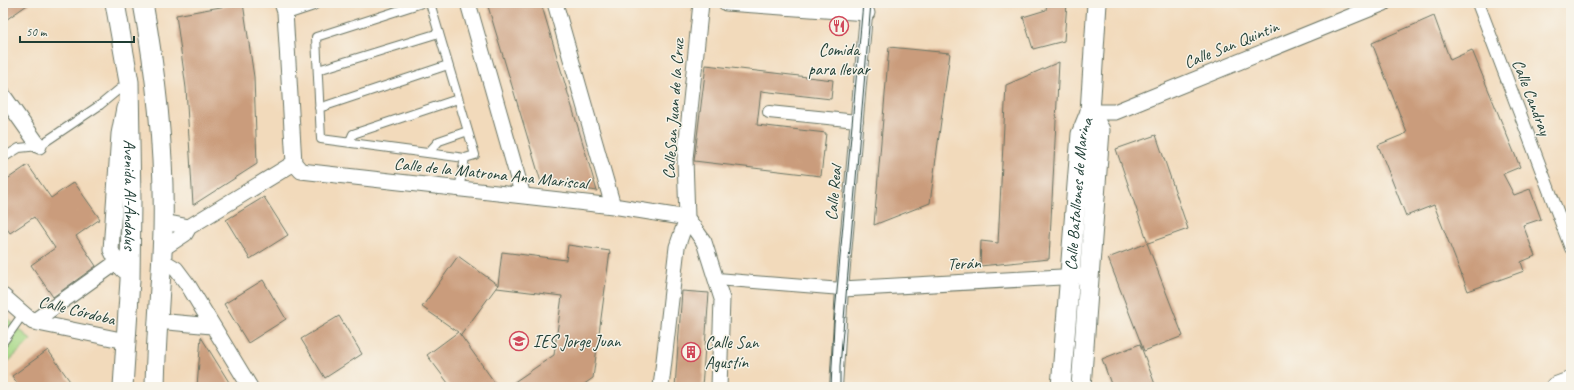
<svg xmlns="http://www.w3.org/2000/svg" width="1574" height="390" viewBox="0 0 1574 390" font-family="Caveat,sans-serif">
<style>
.green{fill:#a8d988;stroke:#648b5e}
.building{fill:#ca9c7c}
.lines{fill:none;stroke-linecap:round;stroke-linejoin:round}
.service-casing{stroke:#697463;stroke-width:10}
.pedestrian-casing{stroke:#697463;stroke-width:14}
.minor-casing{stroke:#697463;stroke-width:17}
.tertiary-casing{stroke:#697463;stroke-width:21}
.service{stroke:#fff;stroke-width:8}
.pedestrian{stroke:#fff;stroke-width:12}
.minor{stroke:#fff;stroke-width:15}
.tertiary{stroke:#fff;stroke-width:19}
.tram{stroke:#1f3d34;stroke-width:1}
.labels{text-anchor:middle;stroke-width:3;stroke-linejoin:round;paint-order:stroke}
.street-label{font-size:17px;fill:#1f3d34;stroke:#f7f3e8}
.poi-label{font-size:17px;fill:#1f3d34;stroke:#f7f3e8;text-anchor:start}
</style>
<rect width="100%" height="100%" fill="#f7f3e8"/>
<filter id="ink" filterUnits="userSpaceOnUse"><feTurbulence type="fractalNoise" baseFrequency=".025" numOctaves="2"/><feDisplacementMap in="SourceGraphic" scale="8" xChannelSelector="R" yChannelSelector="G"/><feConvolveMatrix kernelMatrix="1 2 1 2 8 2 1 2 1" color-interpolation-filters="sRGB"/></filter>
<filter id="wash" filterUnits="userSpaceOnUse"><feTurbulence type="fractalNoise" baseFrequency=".012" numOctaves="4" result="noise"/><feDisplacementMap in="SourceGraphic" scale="16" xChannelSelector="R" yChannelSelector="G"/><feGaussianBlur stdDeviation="0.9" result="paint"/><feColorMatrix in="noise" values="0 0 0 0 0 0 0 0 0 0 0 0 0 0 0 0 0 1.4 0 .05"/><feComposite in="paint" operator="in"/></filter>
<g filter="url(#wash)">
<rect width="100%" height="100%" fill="#f2dabb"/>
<path class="green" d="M 3,314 L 31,340 L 9,361 L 3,363 Z"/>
<g id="blocks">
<path class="building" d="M 3,3 L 30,3 L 3,22 Z
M 243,3 L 254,77 L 257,164 L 193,205 L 186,88 L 176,15 Z
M 487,3 L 541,3 L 597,191 L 541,182 Z
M 1047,3 L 1067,3 L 1064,41 L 1033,49 L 1023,17 L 1046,10 Z
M 1434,16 L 1450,60 L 1472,50 L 1520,167 L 1503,174 L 1514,195 L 1530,189 L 1541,219 L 1523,225 L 1535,256 L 1521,262 L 1524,271 L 1468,291 L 1434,205 L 1406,216 L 1378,145 L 1407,133 L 1372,43 Z
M 889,47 L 950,53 L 930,203 L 874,225 Z
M 1059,62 L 1049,259 L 980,266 L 981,241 L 998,243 L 1006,85 Z
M 706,65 L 833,80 L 831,99 L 761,91 L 757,125 L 826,133 L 821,176 L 694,161 Z
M 1156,135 L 1188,229 L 1148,243 L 1116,149 Z
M 28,165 L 51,198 L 74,182 L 100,219 L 76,236 L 96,266 L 53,297 L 31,265 L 55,248 L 34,217 L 10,233 L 3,223 L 3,182 Z
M 264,197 L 288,235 L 250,259 L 226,220 Z
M 1147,243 L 1183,336 L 1144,351 L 1108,258 Z
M 568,245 L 610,251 L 593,378 L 580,387 L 507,387 L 554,355 L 562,296 L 497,288 L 498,285 L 461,335 L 459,333 L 498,387 L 451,387 L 427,355 L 458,332 L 422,307 L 458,256 L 498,285 L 502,252 L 566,260 Z
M 263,280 L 286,319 L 248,343 L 224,304 Z
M 682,291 L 709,293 L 702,387 L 675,387 Z
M 339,316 L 362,354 L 325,378 L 301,339 Z
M 201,337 L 232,387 L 197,387 Z
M 1140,344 L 1156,387 L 1112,387 L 1102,359 Z
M 48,350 L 74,387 L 20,387 L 12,376 Z"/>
</g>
</g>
<g filter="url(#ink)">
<use href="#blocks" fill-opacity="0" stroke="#697463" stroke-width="1"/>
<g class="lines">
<defs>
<path id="service" d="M 422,3 L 316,37 L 321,139 L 465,158 L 475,155 L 430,3
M 318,70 L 439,33
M 319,108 L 448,65
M 349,143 L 353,134 L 458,99
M 428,153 L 439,141 L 468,131
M 3,158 L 19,148 L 39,146 L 100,105 L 128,82
M 459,189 L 465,158
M 3,342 L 23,314"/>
<path id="pedestrian" d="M 1478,3 L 1571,248
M 769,112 L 857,121
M 717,279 L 842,289
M 836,387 L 842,289 L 867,3"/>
<path id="minor" d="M 282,3 L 285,12 L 294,163
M 468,3 L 523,196
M 555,3 L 613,206
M 726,3 L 867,13
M 285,12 L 312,3
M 3,95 L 39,146
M 1090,112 L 1115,112 L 1384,3
M 294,163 L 301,171 L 613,206 L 687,218
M 163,216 L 169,223 L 189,227
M 687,218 L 704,242 L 722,299 L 719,387
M 189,227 L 294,163
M 162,249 L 185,234 L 189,227
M 161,260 L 176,269 L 188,285 L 250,387
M 117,262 L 111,250 L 119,134 L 124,108
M 842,289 L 1080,276
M 3,296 L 33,322 L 126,341
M 157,321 L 212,326
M 33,322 L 117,262 L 123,270
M 661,387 L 677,247 L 687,218 L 685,159 L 701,3"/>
<g id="tertiary">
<path id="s1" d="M 115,3 L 129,82 L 131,202 L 130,280 L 123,387"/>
<path d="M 143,3 C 157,79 165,155 163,232 C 161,284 156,335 155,387"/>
<path d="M 1090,112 L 1097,3"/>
<path id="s2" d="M 1061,387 L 1081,134 L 1090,112 L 1100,130 L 1081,387"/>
<path d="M 1555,387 L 1571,381"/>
</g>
</defs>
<use href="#service" class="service-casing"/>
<use href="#pedestrian" class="pedestrian-casing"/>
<use href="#minor" class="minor-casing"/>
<use href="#tertiary" class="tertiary-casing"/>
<use href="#service" class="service"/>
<use href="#pedestrian" class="pedestrian"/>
<use href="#minor" class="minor"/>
<use href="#tertiary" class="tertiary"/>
<path class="tram" d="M 831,387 L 834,324 L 863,3
M 840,387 L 840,366 L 871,3"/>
</g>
</g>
<defs>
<symbol id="restaurant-ring" viewBox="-11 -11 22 22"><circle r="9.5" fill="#f7f3e8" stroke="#d1495b" stroke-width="1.5"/><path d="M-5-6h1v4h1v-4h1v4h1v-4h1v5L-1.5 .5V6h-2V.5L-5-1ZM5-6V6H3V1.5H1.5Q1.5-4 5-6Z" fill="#d1495b"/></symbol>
<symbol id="school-ring" viewBox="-11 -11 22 22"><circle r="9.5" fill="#f7f3e8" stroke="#d1495b" stroke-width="1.5"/><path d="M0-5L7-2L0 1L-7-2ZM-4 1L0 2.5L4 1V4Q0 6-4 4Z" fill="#d1495b"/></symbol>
<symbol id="building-ring" viewBox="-11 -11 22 22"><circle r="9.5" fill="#f7f3e8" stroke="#d1495b" stroke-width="1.5"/><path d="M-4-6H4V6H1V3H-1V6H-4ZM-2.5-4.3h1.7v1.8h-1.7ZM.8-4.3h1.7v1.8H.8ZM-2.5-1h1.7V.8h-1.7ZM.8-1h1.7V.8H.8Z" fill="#d1495b"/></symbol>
</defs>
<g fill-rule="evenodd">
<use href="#restaurant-ring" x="828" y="15" width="22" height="22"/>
<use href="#school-ring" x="508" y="330" width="22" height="22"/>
<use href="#building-ring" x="680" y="341" width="22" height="22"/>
</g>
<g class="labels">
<g class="street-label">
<text transform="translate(1231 44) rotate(-22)" y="6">Calle San Quintin</text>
<text transform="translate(1532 97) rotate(69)" y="6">Calle Candray</text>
<text transform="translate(673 109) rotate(-86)" y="6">CalleSan Juan de la Cruz</text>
<text transform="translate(491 173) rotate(6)" y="6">Calle de la Matrona Ana Mariscal</text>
<text transform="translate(833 193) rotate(-85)" y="6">Calle Real</text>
<text dy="6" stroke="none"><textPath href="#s1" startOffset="193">Avenida Al-Ándalus</textPath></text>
<text dy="6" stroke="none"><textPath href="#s2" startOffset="194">Calle Batallones de Marina</textPath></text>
<text transform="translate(964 263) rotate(-3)" y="6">Terán</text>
<text transform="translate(77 310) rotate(14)" y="6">Calle Córdoba</text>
</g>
<g class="poi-label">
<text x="839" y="55" text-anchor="middle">Comida<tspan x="839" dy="20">para llevar</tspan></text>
<text x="533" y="347">IES Jorge Juan</text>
<text x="705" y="348">Calle San<tspan x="705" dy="20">Agustín</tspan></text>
</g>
</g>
<rect width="1574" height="390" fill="none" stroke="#f7f3e8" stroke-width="16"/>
<path d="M20 36v6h114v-6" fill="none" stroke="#1f3d34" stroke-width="2"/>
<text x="26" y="36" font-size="12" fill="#1f3d34" stroke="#f7f3e8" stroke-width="3" paint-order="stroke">50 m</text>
</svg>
